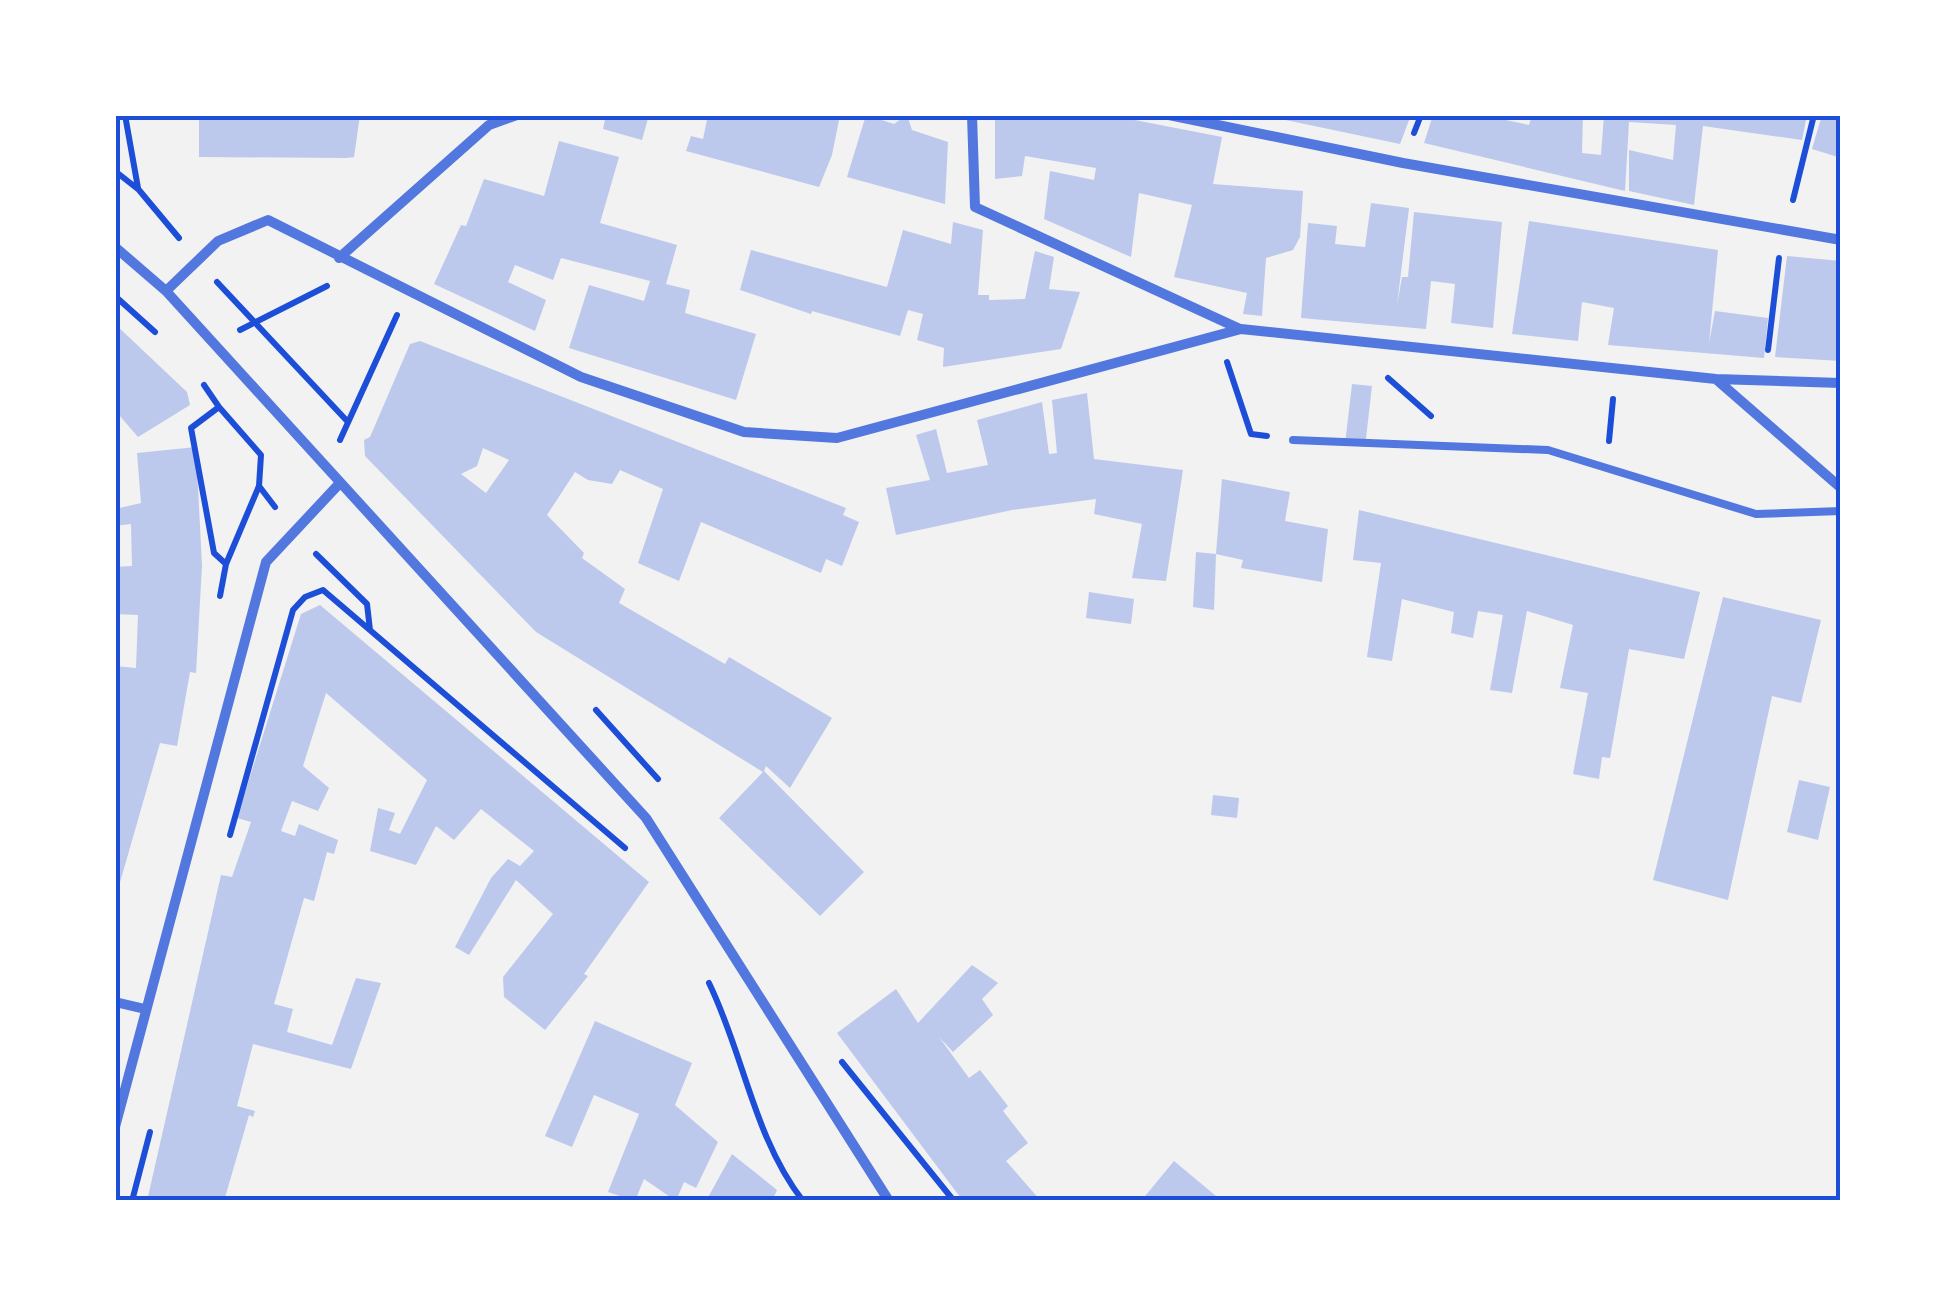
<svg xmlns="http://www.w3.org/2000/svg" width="1956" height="1316" viewBox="0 0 1956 1316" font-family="'Archivo Narrow',sans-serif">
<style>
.building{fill:#bdc9ec;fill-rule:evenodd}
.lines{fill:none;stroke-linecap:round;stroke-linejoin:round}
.path{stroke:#1d4ed8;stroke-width:6}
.service{stroke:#5277de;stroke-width:8}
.minor{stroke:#5277de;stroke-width:10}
.neatline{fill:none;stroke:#1d4ed8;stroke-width:4}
</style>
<rect width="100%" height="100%" fill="#f2f2f2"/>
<path class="building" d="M 199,115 L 360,115 L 354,157 L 346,158 L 199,157 Z
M 606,115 L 649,115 L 642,140 L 603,129 Z
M 708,115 L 813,115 L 839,120 L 832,155 L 819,187 L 686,151 L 691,136 L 703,139 Z
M 866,115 L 894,124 L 907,115 L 912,130 L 948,142 L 945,204 L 847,177 Z
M 995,115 L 1109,115 L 1222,137 L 1213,184 L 1303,191 L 1300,237 L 1293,250 L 1266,258 L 1262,316 L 1243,314 L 1247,293 L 1174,277 L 1192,205 L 1139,193 L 1131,257 L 1044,219 L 1050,171 L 1094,180 L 1096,168 L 1025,156 L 1022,176 L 995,179 Z
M 1262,115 L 1411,115 L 1400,144 Z
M 1433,115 L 1482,115 L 1529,125 L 1532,115 L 1583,115 L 1582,153 L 1601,155 L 1604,115 L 1807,115 L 1802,140 L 1703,126 L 1694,205 L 1629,191 L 1629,150 L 1673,160 L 1676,125 L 1629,122 L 1625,191 L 1424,143 Z
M 1822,115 L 1841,115 L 1841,158 L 1812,149 Z
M 559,141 L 619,157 L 600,223 L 677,245 L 666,284 L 690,290 L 685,313 L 756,334 L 736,400 L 569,348 L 589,285 L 644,301 L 650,281 L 561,258 L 553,280 L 515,265 L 508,282 L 546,300 L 535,331 L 434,284 L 461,225 L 466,226 L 484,179 L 544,196 Z
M 1371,203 L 1409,208 L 1397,305 L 1402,277 L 1408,277 L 1414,212 L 1502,222 L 1493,328 L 1451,323 L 1455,284 L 1431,281 L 1426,329 L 1301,318 L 1308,223 L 1337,226 L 1335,244 L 1365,247 Z
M 1529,221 L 1718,250 L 1709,343 L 1715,311 L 1768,318 L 1764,358 L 1608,345 L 1614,308 L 1582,302 L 1578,341 L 1512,334 Z
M 953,222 L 983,230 L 978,295 L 989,295 L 989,300 L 1025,299 L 1035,251 L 1054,257 L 1049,289 L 1080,292 L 1061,349 L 943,367 L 944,348 L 917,340 L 923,314 L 908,310 L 900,336 L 812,311 L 811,314 L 740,290 L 751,250 L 887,287 L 903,230 L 951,244 Z
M 1787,256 L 1841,261 L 1841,361 L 1775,357 Z
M 115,324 L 187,392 L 190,405 L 138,437 L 119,415 L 115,418 Z
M 420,341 L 846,508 L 843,515 L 859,522 L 842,566 L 826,559 L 821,573 L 701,522 L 679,581 L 638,563 L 663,489 L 620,470 L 612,484 L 588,480 L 575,472 L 547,515 L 584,553 L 582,558 L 625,589 L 619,603 L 725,664 L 729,657 L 832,718 L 790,788 L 766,766 L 764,771 L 864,872 L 820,916 L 719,818 L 763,772 L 536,632 L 365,456 L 364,440 L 370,437 L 410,344 ZM 483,448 L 509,460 L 486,493 L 461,474 L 477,466 Z
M 1352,384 L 1372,386 L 1365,447 L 1345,444 Z
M 1087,393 L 1094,459 L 1183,470 L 1166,581 L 1132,578 L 1142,524 L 1094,514 L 1096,499 L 1012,510 L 896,535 L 886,488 L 930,480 L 916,435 L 936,429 L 947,473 L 988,465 L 977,420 L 1042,402 L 1049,454 L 1057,453 L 1052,400 Z
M 196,447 L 202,566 L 196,673 L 190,672 L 177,746 L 160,743 L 115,900 L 115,666 L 136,668 L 138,615 L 115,614 L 115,567 L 132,566 L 131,524 L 115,526 L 115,509 L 141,503 L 137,453 Z
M 1222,479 L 1290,492 L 1285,521 L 1328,529 L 1322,582 L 1241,568 L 1243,560 L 1216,554 Z
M 1359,510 L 1700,592 L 1684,659 L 1629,649 L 1610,758 L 1602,757 L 1599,779 L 1573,774 L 1588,693 L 1560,688 L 1573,625 L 1527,611 L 1512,693 L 1490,690 L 1503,615 L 1478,611 L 1473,638 L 1451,633 L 1454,612 L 1402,599 L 1392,661 L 1367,657 L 1381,563 L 1353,560 Z
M 1196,552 L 1216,554 L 1214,610 L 1193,607 Z
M 1089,592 L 1134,599 L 1131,624 L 1086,618 Z
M 1723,597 L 1821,620 L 1801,703 L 1772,696 L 1728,900 L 1653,880 Z
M 320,605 L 649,882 L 584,974 L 588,976 L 545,1030 L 504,997 L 503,977 L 553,914 L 516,880 L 469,955 L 455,947 L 491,878 L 508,859 L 520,866 L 534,851 L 481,809 L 454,840 L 436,826 L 416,865 L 370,851 L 378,808 L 395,813 L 389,830 L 400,834 L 427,780 L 326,693 L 303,766 L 329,788 L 318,811 L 292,801 L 281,831 L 295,836 L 299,824 L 338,840 L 334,854 L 327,852 L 314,901 L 304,898 L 274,1004 L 293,1009 L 287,1032 L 332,1045 L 356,978 L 381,983 L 351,1069 L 253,1044 L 237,1106 L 255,1111 L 253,1117 L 249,1115 L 224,1201 L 147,1201 L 221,875 L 232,877 L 251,822 L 237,818 L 301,614 Z
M 1799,780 L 1830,787 L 1818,840 L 1787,832 Z
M 1213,795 L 1239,798 L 1237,818 L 1211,815 Z
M 972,965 L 998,983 L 982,999 L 993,1015 L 953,1052 L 939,1037 L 969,1078 L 980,1070 L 1008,1106 L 1003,1111 L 1028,1143 L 1006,1161 L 1041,1201 L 963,1201 L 837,1033 L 896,989 L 918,1023 Z
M 595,1021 L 692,1063 L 675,1105 L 718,1142 L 696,1188 L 684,1182 L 676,1201 L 644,1179 L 635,1201 L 608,1192 L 639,1114 L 594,1095 L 572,1147 L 545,1136 Z
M 732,1154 L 777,1190 L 772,1201 L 706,1201 Z
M 1174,1161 L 1222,1201 L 1141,1201 Z"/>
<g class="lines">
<path class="path" d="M 125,115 L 138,188
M 1414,133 L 1421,115
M 115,171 L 139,190 L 179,238
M 1793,200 L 1814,115
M 217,282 L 348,422
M 115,296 L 155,332
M 240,330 L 327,286
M 1768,350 L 1779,258
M 1227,362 L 1251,434 L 1267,436
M 1388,378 L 1431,416
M 204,385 L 219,407 L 191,428 L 214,553 L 226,564 L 220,596
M 219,407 L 261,455 L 259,486 L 226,564
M 340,440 L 397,315
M 1609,441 L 1613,399
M 259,486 L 275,507
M 316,554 L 367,604 L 370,630
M 596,710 L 658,779
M 230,835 L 293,610 L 305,597 L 323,590 L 625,848
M 709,983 C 744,1055 754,1138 803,1201
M 842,1062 L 954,1201
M 132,1201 L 150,1132"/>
<path class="service" d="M 1293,440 L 1548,450 L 1756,514 L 1841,511"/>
<path class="minor" d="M 972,115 L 975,207 L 1240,329
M 1169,115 L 1403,163 L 1841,240
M 115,247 L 166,291 L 646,818 L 889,1201
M 339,258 L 489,125 L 517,115
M 166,291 L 218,241 L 268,220 L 581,377 L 744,432 L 837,438 L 1241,329 L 1716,379 L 1841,383
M 1717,380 L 1841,488
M 115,1002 L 145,1009
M 115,1127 L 266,562 L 339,484"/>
</g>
<rect width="1956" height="1316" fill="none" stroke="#ffffff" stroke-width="235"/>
<rect x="118" y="118" width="1720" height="1080" class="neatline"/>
</svg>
